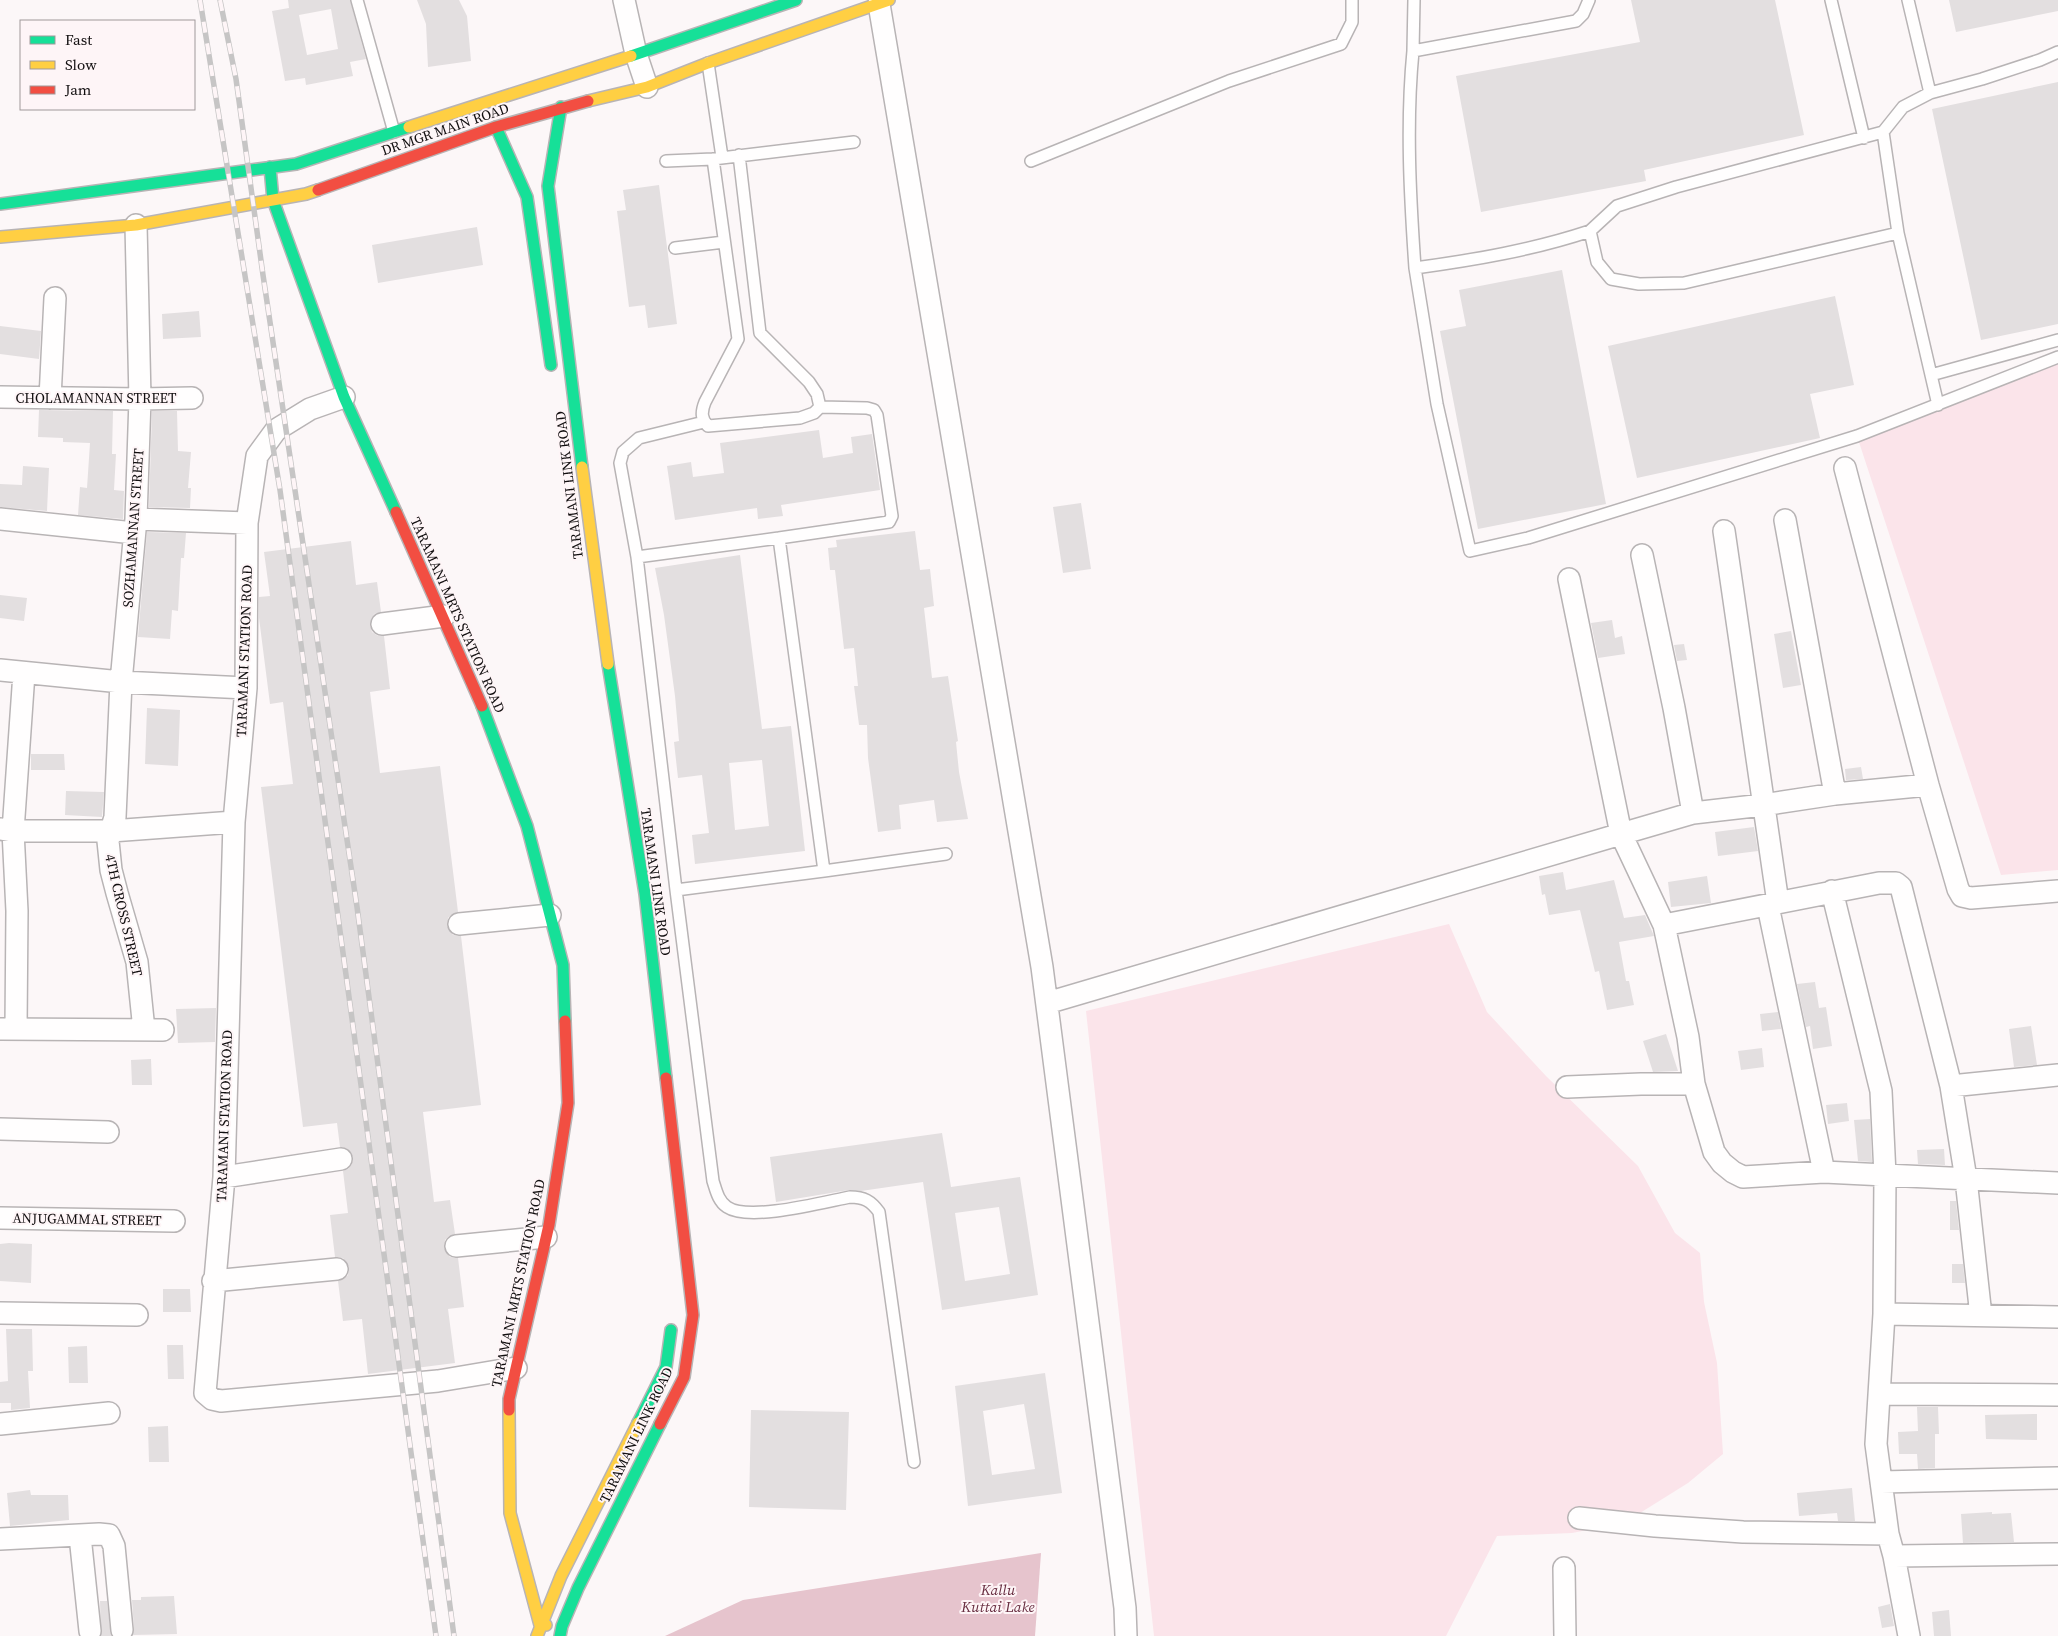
<svg xmlns="http://www.w3.org/2000/svg" width="2058" height="1636" viewBox="0 0 2058 1636" font-family="'Source Serif 4',serif">
<style>
.green{fill:#fbe4ea}
.water{fill:#e6c4cd}
.building{fill:#e3dfe0;fill-rule:evenodd}
.lines{fill:none;stroke-linecap:round;stroke-linejoin:round}
.lane-casing{stroke:#b8b4b5;stroke-width:14}
.street-casing{stroke:#b8b4b5;stroke-width:24}
.fast-casing{stroke:#b8b4b5;stroke-width:14}
.slow-casing{stroke:#b8b4b5;stroke-width:14}
.jam-casing{stroke:#b8b4b5;stroke-width:14}
.lane{stroke:#fffefe;stroke-width:11}
.street{stroke:#fffefe;stroke-width:21}
.fast{stroke:#16e098;stroke-width:11}
.slow{stroke:#ffcf43;stroke-width:11}
.jam{stroke:#f24e42;stroke-width:11}
.rail-casing{stroke:#c6c5c5;stroke-width:5.5}
.rail{stroke:#fef5f7;stroke-width:4;stroke-dasharray:11;stroke-linecap:butt}
.labels{text-anchor:middle;stroke-width:4;stroke-linejoin:round;paint-order:stroke}
.street-label{font-size:14px;fill:#110e0f;stroke:#fef5f7}
.water-label{font-size:15px;font-style:italic;fill:#682e41;stroke:#fef5f7}
</style>
<rect width="100%" height="100%" fill="#fcf7f8"/>
<path class="green" d="M 2058,357 L 2058,870 L 2001,875 L 1857,436 Z
M 1449,924 L 1487,1012 L 1546,1076 L 1638,1166 L 1675,1233 L 1700,1253 L 1704,1302 L 1717,1363 L 1723,1454 L 1688,1483 L 1624,1523 L 1572,1533 L 1497,1536 L 1446,1636 L 1154,1636 L 1086,1011 Z"/>
<path class="water" d="M 1041,1553 L 1035,1636 L 665,1636 L 743,1600 Z"/>
<path class="building" d="M 288,0 L 350,0 L 366,59 L 350,62 L 353,76 L 306,85 L 305,78 L 285,81 L 272,11 L 289,8 ZM 331,9 L 338,49 L 307,55 L 299,15 Z
M 417,0 L 459,0 L 467,16 L 471,61 L 428,67 L 426,24 Z
M 1631,0 L 1775,0 L 1804,135 L 1644,170 L 1646,181 L 1481,212 L 1456,76 L 1640,42 Z
M 1949,0 L 2058,0 L 2058,11 L 1956,32 Z
M 2058,82 L 2058,324 L 1981,340 L 1932,109 Z
M 659,185 L 677,324 L 648,328 L 645,305 L 629,307 L 617,211 L 626,210 L 623,190 Z
M 477,227 L 483,265 L 378,283 L 372,245 Z
M 1562,270 L 1606,504 L 1478,529 L 1440,331 L 1466,326 L 1459,290 Z
M 1835,296 L 1854,385 L 1810,394 L 1820,438 L 1637,478 L 1608,346 Z
M 199,311 L 201,337 L 163,339 L 162,314 Z
M 0,326 L 41,331 L 39,359 L 0,354 Z
M 39,410 L 113,411 L 112,454 L 116,454 L 114,490 L 124,491 L 123,519 L 78,515 L 80,487 L 87,488 L 90,443 L 63,442 L 63,438 L 38,437 Z
M 152,411 L 177,411 L 178,451 L 191,452 L 188,488 L 191,488 L 190,508 L 149,507 Z
M 819,430 L 823,458 L 853,453 L 851,437 L 872,434 L 880,490 L 781,505 L 783,516 L 758,519 L 757,508 L 675,520 L 667,466 L 691,462 L 693,477 L 724,473 L 720,443 Z
M 23,466 L 49,468 L 47,511 L 0,507 L 0,484 L 22,485 Z
M 1081,503 L 1091,569 L 1063,573 L 1053,507 Z
M 915,531 L 920,570 L 930,569 L 934,606 L 924,608 L 932,678 L 948,676 L 958,741 L 956,742 L 959,772 L 968,819 L 937,822 L 934,800 L 899,805 L 901,829 L 878,832 L 868,758 L 867,725 L 859,725 L 854,686 L 858,686 L 854,648 L 844,649 L 835,570 L 830,570 L 828,548 L 837,547 L 836,540 Z
M 147,532 L 186,533 L 184,558 L 181,558 L 178,611 L 172,610 L 170,639 L 138,637 Z
M 351,541 L 356,585 L 377,582 L 381,612 L 374,614 L 370,625 L 372,632 L 378,636 L 384,636 L 390,689 L 370,692 L 380,773 L 440,766 L 458,912 L 452,914 L 448,918 L 447,926 L 453,935 L 461,936 L 481,1105 L 423,1112 L 434,1202 L 450,1200 L 455,1234 L 449,1236 L 445,1240 L 444,1248 L 450,1257 L 458,1258 L 464,1307 L 448,1309 L 455,1363 L 368,1374 L 362,1319 L 343,1321 L 338,1281 L 344,1279 L 348,1275 L 349,1267 L 343,1258 L 335,1257 L 330,1215 L 348,1213 L 343,1171 L 348,1169 L 352,1164 L 353,1157 L 346,1148 L 340,1147 L 337,1123 L 303,1127 L 261,787 L 293,784 L 283,702 L 270,704 L 259,618 L 259,597 L 270,596 L 264,552 Z
M 740,555 L 762,729 L 791,726 L 805,851 L 695,864 L 692,835 L 709,833 L 702,775 L 678,778 L 674,742 L 679,741 L 675,696 L 664,615 L 655,568 ZM 762,760 L 769,826 L 735,830 L 729,763 Z
M 0,595 L 27,598 L 24,621 L 0,618 Z
M 1612,620 L 1615,638 L 1622,636 L 1625,654 L 1598,658 L 1591,623 Z
M 1791,631 L 1801,685 L 1783,688 L 1774,634 Z
M 1684,644 L 1687,660 L 1677,661 L 1674,645 Z
M 147,708 L 180,710 L 178,766 L 145,764 Z
M 31,754 L 64,754 L 65,770 L 31,770 Z
M 1861,767 L 1863,779 L 1846,780 L 1845,769 Z
M 66,791 L 104,792 L 102,817 L 65,815 Z
M 1754,827 L 1758,851 L 1718,856 L 1715,832 Z
M 1563,872 L 1566,890 L 1614,880 L 1624,918 L 1645,915 L 1654,936 L 1619,942 L 1626,981 L 1629,981 L 1634,1005 L 1607,1010 L 1599,971 L 1595,972 L 1580,910 L 1549,915 L 1545,894 L 1542,895 L 1539,876 Z
M 1707,876 L 1711,903 L 1671,907 L 1668,882 Z
M 1815,982 L 1819,1008 L 1826,1007 L 1832,1046 L 1813,1049 L 1810,1026 L 1806,1027 L 1797,984 Z
M 216,1008 L 215,1042 L 178,1043 L 176,1009 Z
M 1778,1012 L 1781,1029 L 1762,1031 L 1760,1014 Z
M 2031,1026 L 2037,1065 L 2014,1067 L 2009,1029 Z
M 1666,1034 L 1678,1071 L 1653,1072 L 1643,1041 Z
M 1762,1048 L 1764,1067 L 1741,1070 L 1738,1051 Z
M 151,1059 L 152,1085 L 132,1085 L 131,1060 Z
M 1847,1103 L 1849,1121 L 1828,1124 L 1826,1105 Z
M 1870,1119 L 1872,1162 L 1858,1161 L 1854,1120 Z
M 942,1133 L 951,1187 L 1020,1177 L 1038,1295 L 942,1310 L 923,1182 L 861,1191 L 849,1190 L 776,1202 L 770,1157 ZM 999,1207 L 1010,1274 L 965,1281 L 955,1213 Z
M 1944,1149 L 1945,1165 L 1918,1164 L 1917,1150 Z
M 1950,1201 L 1956,1201 L 1959,1230 L 1950,1230 Z
M 9,1243 L 32,1244 L 31,1283 L 0,1281 L 0,1244 Z
M 1952,1264 L 1963,1264 L 1965,1283 L 1952,1283 Z
M 163,1289 L 190,1289 L 191,1312 L 163,1312 Z
M 6,1329 L 32,1329 L 33,1371 L 28,1371 L 30,1408 L 11,1410 L 11,1403 L 0,1403 L 0,1382 L 8,1381 Z
M 167,1345 L 183,1345 L 184,1379 L 168,1379 Z
M 87,1346 L 88,1383 L 69,1383 L 68,1347 Z
M 1045,1373 L 1062,1493 L 968,1506 L 955,1386 ZM 1024,1404 L 1035,1469 L 992,1475 L 983,1411 Z
M 1917,1407 L 1938,1407 L 1939,1434 L 1935,1434 L 1935,1468 L 1918,1469 L 1917,1454 L 1899,1454 L 1898,1432 L 1918,1431 Z
M 751,1410 L 849,1412 L 846,1510 L 749,1507 Z
M 2037,1414 L 2037,1440 L 1986,1439 L 1985,1415 Z
M 168,1426 L 169,1462 L 149,1462 L 148,1427 Z
M 1852,1488 L 1855,1521 L 1838,1521 L 1837,1513 L 1799,1516 L 1797,1493 Z
M 30,1490 L 31,1495 L 68,1495 L 69,1520 L 10,1526 L 7,1493 Z
M 1992,1512 L 1992,1514 L 2011,1513 L 2014,1542 L 1963,1543 L 1961,1514 Z
M 174,1596 L 177,1634 L 133,1635 L 134,1629 L 132,1600 L 141,1600 L 141,1597 Z
M 100,1601 L 107,1601 L 111,1636 L 101,1636 Z
M 1890,1604 L 1894,1626 L 1882,1628 L 1878,1607 Z
M 1949,1610 L 1951,1636 L 1934,1636 L 1932,1612 Z"/>
<g class="lines">
<defs>
<path id="lane" d="M 357,0 L 394,132
M 1589,0 L 1583,14 L 1576,21 L 1413,51 C 1406,123 1410,196 1415,268 C 1474,260 1533,250 1590,231
M 1831,0 L 1864,138
M 1908,0 L 1930,93
M 1413,51 L 1414,0
M 708,63 L 722,157
M 1883,132 L 1898,233 L 1938,405
M 713,159 L 738,339 L 705,402 C 701,412 701,419 708,426 L 800,418 L 814,413 L 820,407 L 817,394 L 809,382 L 760,333 L 739,155
M 666,161 L 713,159 L 854,142
M 1031,161 L 1229,81 L 1341,44 L 1352,22 L 1352,0
M 1898,233 L 1684,283 L 1639,284 L 1611,279 L 1597,262 L 1590,231 L 1617,206 L 1676,187 L 1883,132 L 1903,107 L 1930,93 L 1982,79 L 2040,60 L 2058,52
M 675,248 L 724,242
M 1415,268 L 1437,404 L 1470,551 L 1528,538 L 1857,436 L 2058,357
M 1931,375 L 2058,340
M 704,422 L 639,438 L 623,452 L 620,463 L 637,557 L 676,890 L 824,871 L 779,538 L 889,522 L 892,516 L 877,415 L 874,410 L 867,408 L 820,407
M 637,557 L 779,538
M 824,871 L 946,854
M 676,890 L 713,1181 C 716,1190 718,1201 727,1207 C 749,1222 824,1202 850,1197 C 864,1197 871,1201 879,1212 L 914,1462"/>
<path id="street" d="M 624,0 L 636,54 L 647,87
M 879,4 L 1042,967 L 1125,1608 L 1126,1636
M 136,225 L 140,399 L 136,519 L 121,682 L 115,817 L 108,841 L 111,870 L 117,893 L 137,962 L 144,1030
M 0,397 L 140,399 L 192,398
M 344,397 L 310,409 L 276,430 L 257,456 L 247,523 L 246,688 L 234,822 L 224,1177 L 205,1393 L 212,1399 L 221,1401 L 438,1381 L 516,1368
M 50,398 L 55,298
M 1845,468 L 1928,785 L 1958,889 L 1962,896 L 1971,898 L 2058,891
M 0,519 L 134,533
M 136,519 L 247,523
M 1785,520 L 1835,794
M 1724,531 L 1778,903
M 1642,555 L 1674,708 L 1693,813
M 1569,579 L 1621,834 L 1693,813 L 1763,805 L 1835,794 L 1928,785
M 382,624 L 444,616
M 0,670 L 121,682 L 246,688
M 0,829 L 13,831 L 111,831 L 234,822
M 1832,891 L 1881,1091 L 1885,1175 L 2058,1183
M 1768,906 L 1824,1172
M 459,924 L 550,915
M 1664,925 L 1879,883 L 1896,883 L 1901,887 L 1951,1086 L 1966,1179 L 1981,1316
M 1047,1003 L 1621,834 L 1664,925 L 1688,1037 L 1694,1084 L 1714,1152 L 1722,1163 L 1733,1172 L 1743,1177 L 1824,1172 L 1885,1175 L 1884,1314 L 1876,1444 L 1888,1534 L 1894,1556 L 1909,1636
M 16,1028 L 17,911 L 13,831 L 24,673
M 0,1029 L 163,1030
M 1951,1086 L 2058,1075
M 1567,1087 L 1641,1084 L 1694,1084
M 0,1129 L 108,1132
M 224,1177 L 341,1159
M 0,1218 L 174,1221
M 456,1246 L 546,1237
M 213,1281 L 337,1269
M 0,1313 L 137,1315
M 1884,1314 L 2058,1317
M 1880,1394 L 2058,1395
M 0,1424 L 109,1413
M 1881,1482 L 2058,1478
M 1579,1518 L 1655,1526 L 1743,1532 L 1888,1534
M 80,1536 L 90,1631
M 0,1539 L 99,1534 L 109,1535 L 114,1546 L 122,1630
M 1894,1556 L 2058,1554
M 1564,1568 L 1565,1636"/>
<path id="fast" d="M 631,56 L 796,0
M 561,107 L 548,186 L 582,467
M 496,127 L 527,197 L 551,365
M 270,167 L 273,200 L 344,397 L 396,512
M 0,204 L 296,164 L 409,127
M 608,664 L 645,894 L 666,1078
M 482,706 L 527,826 L 563,965 L 565,1021
M 638,1423 L 666,1367 L 671,1330
M 560,1636 L 562,1626 L 578,1588 L 660,1424"/>
<path id="slow" d="M 588,101 L 647,87 L 708,63 L 889,0
M 409,127 L 631,56
M 0,237 L 136,225 L 306,194 L 318,190
M 582,467 L 608,664
M 509,1410 L 510,1513 L 540,1625 L 546,1625
M 537,1636 L 561,1576 L 638,1423"/>
<path id="jam" d="M 318,190 L 496,127 L 588,101
M 396,512 L 482,706
M 509,1410 L 509,1399 L 549,1225 L 568,1103 L 565,1021
M 660,1424 L 684,1377 L 693,1315 L 666,1078"/>
</defs>
<use href="#lane" class="lane-casing"/>
<use href="#street" class="street-casing"/>
<use href="#fast" class="fast-casing"/>
<use href="#slow" class="slow-casing"/>
<use href="#jam" class="jam-casing"/>
<use href="#lane" class="lane"/>
<use href="#street" class="street"/>
<use href="#fast" class="fast"/>
<use href="#slow" class="slow"/>
<use href="#jam" class="jam"/>
<defs>
<path id="rail" d="M 200,0 L 280,490 L 436,1636
M 220,0 L 236,79 L 263,275 L 357,907 L 454,1636"/>
</defs>
<use href="#rail" class="rail-casing"/>
<use href="#rail" class="rail"/>
</g>
<g class="labels">
<g class="street-label">
<text transform="translate(445 129) rotate(-19)" y="5">DR MGR MAIN ROAD</text>
<text x="96" y="403">CHOLAMANNAN STREET</text>
<text transform="translate(569 485) rotate(-97)" y="5">TARAMANI LINK ROAD</text>
<text transform="translate(133 528) rotate(-86)" y="5">SOZHAMANNAN STREET</text>
<text transform="translate(458 615) rotate(66)" y="5">TARAMANI MRTS STATION ROAD</text>
<text transform="translate(244 651) rotate(-88)" y="5">TARAMANI STATION ROAD</text>
<text transform="translate(656 882) rotate(82)" y="5">TARAMANI LINK ROAD</text>
<text transform="translate(124 915) rotate(77)" y="5">4TH CROSS STREET</text>
<text transform="translate(224 1116) rotate(-88)" y="5">TARAMANI STATION ROAD</text>
<text transform="translate(87 1219) rotate(1)" y="5">ANJUGAMMAL STREET</text>
<text transform="translate(518 1283) rotate(-78)" y="5">TARAMANI MRTS STATION ROAD</text>
<text transform="translate(636 1435) rotate(-64)" y="5">TARAMANI LINK ROAD</text>
</g>
<g class="water-label">
<text x="998" y="1595">Kallu<tspan x="998" dy="17">Kuttai Lake</tspan></text>
</g>
</g>
<rect x="20" y="20" width="175" height="90" fill="#fef5f7" stroke="#9f999a"/>
<rect x="30" y="36" width="25" height="8" fill="#16e098" stroke="#9f999a"/>
<text x="65" y="45" font-size="15" fill="#110e0f">Fast</text>
<rect x="30" y="61" width="25" height="8" fill="#ffcf43" stroke="#9f999a"/>
<text x="65" y="70" font-size="15" fill="#110e0f">Slow</text>
<rect x="30" y="86" width="25" height="8" fill="#f24e42" stroke="#9f999a"/>
<text x="65" y="95" font-size="15" fill="#110e0f">Jam</text>
</svg>
